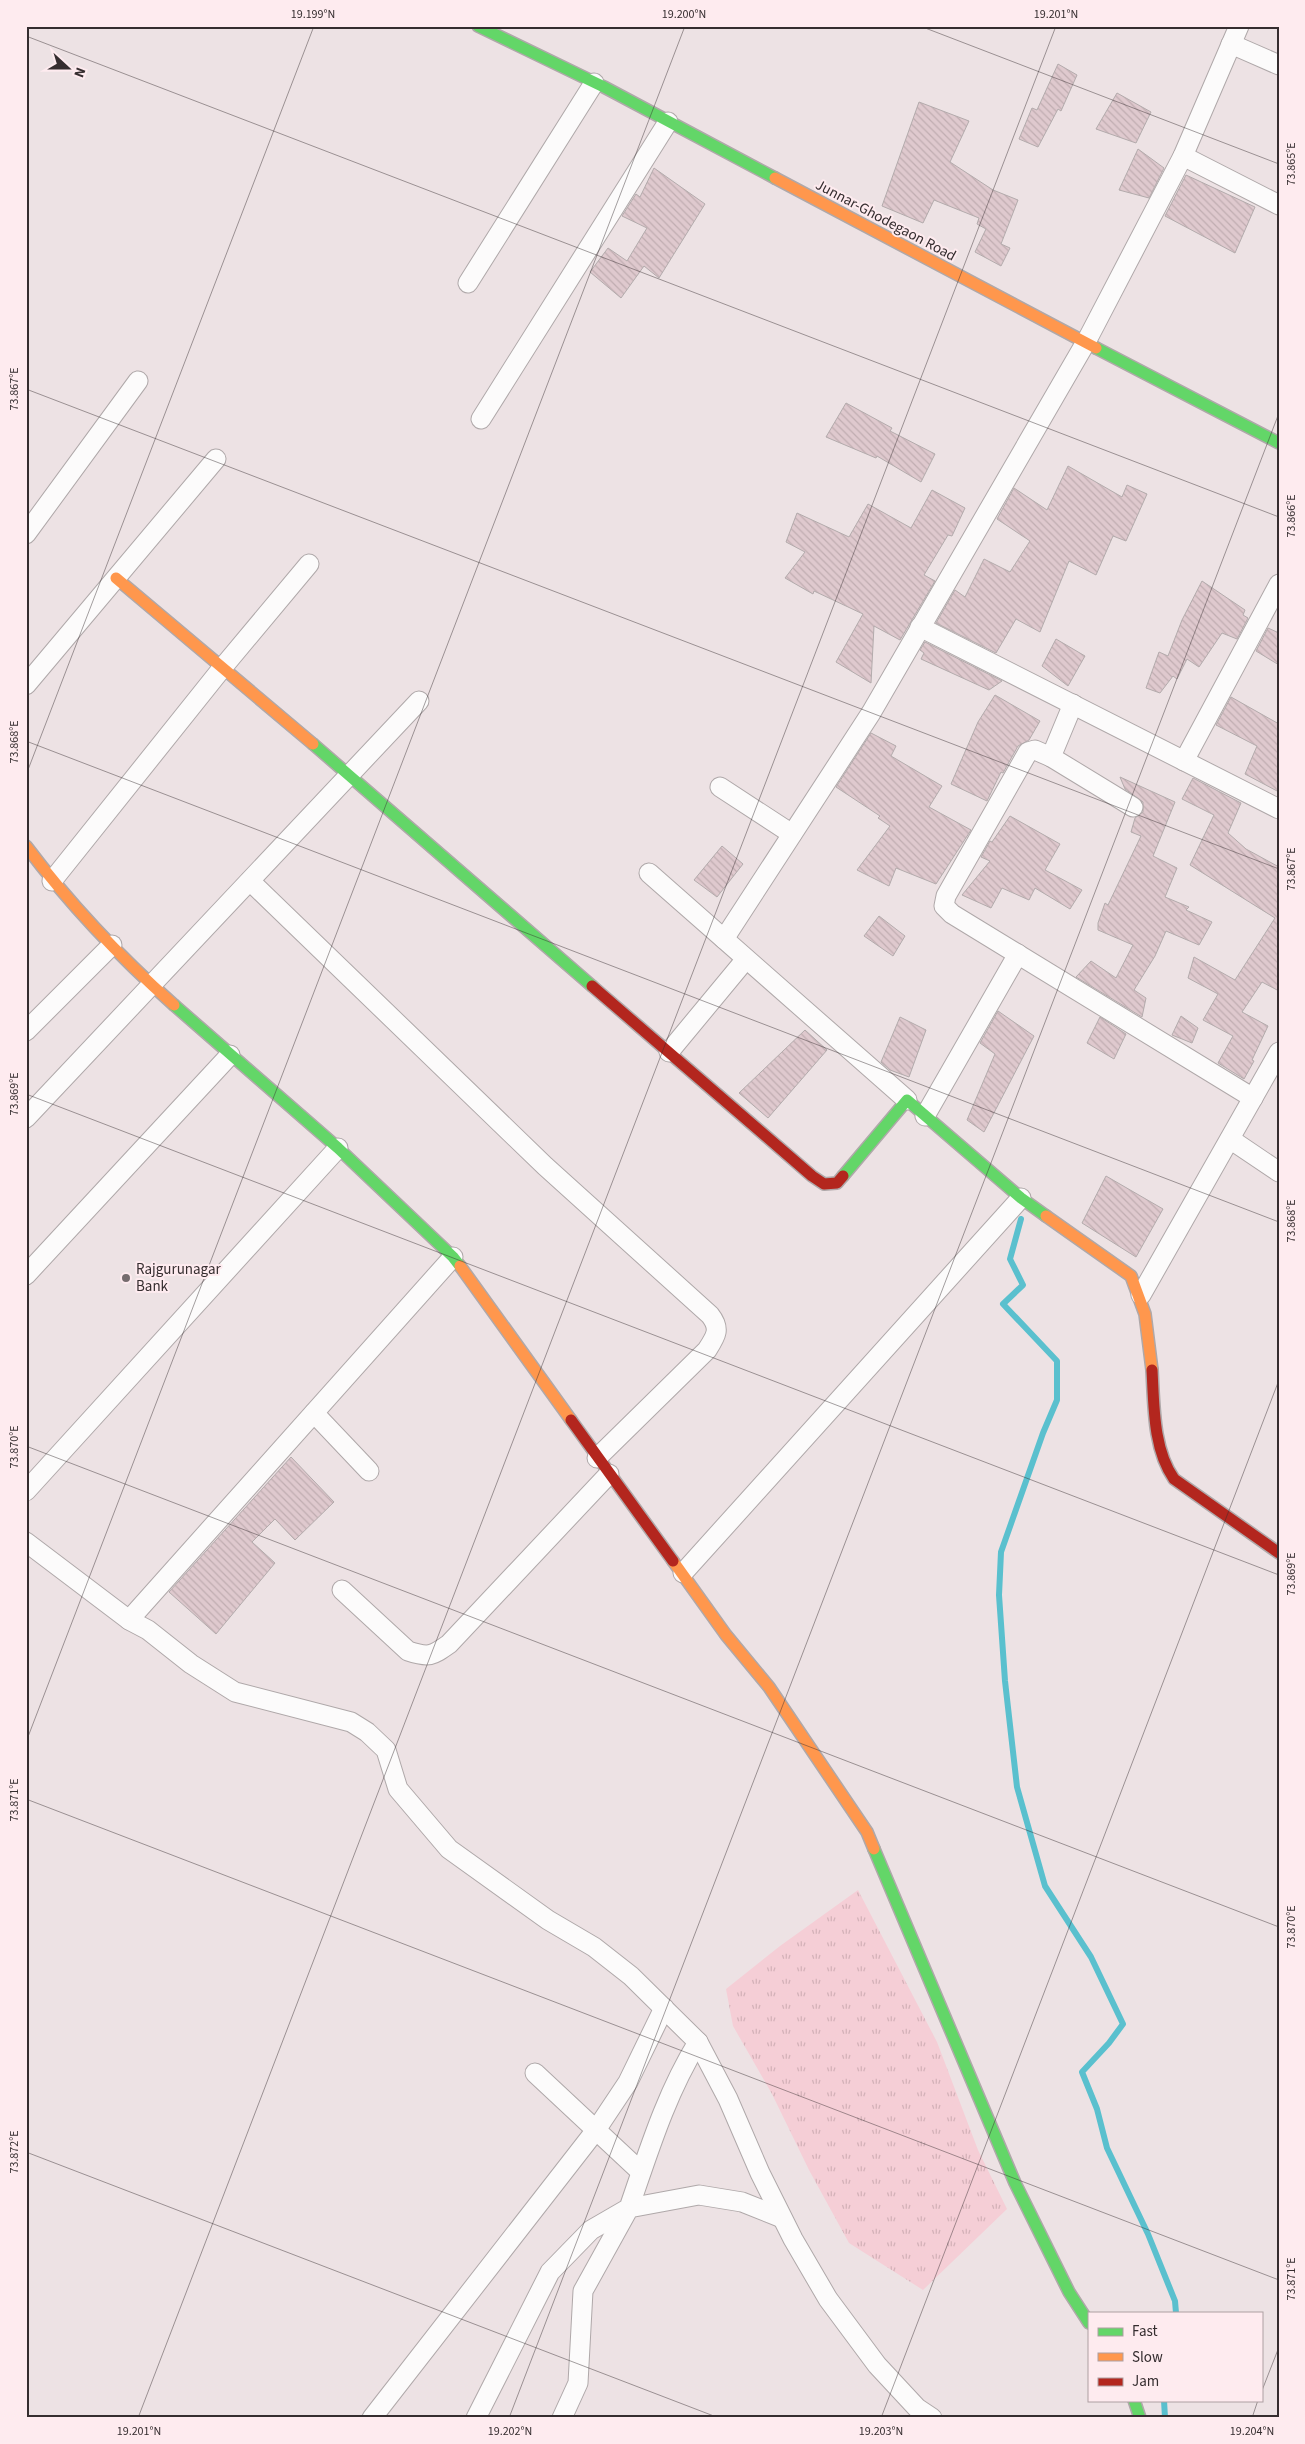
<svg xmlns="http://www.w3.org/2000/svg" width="1305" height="2444" font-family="'Source Sans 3',sans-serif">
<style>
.grass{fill:url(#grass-tufts)}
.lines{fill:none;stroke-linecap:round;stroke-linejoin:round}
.stream{stroke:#5ac0ce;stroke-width:6}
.building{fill:url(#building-back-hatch);stroke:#b3abac}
.street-casing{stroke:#afa8a9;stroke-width:21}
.fast-casing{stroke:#afa8a9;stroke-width:14}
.slow-casing{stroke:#afa8a9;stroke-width:14}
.jam-casing{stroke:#afa8a9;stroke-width:14}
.street{stroke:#fcfbfb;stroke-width:19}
.fast{stroke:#63d668;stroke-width:11}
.slow{stroke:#ff974d;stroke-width:11}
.jam{stroke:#b3261e;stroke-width:11}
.ticks{fill:none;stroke:#352d2f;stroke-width:1;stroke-opacity:0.45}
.poi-dot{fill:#756c6e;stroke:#feebef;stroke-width:2}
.labels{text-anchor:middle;stroke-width:4;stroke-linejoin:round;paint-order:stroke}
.street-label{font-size:15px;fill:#352d2f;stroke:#feebef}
.poi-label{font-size:15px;fill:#352d2f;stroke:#feebef;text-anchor:start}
.neatline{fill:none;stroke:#352d2f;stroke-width:2}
.ticks-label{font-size:12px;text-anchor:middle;fill:#352d2f}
</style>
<defs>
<pattern id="grass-tufts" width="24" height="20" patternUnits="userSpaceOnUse" patternTransform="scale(1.25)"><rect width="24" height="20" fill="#f5ced6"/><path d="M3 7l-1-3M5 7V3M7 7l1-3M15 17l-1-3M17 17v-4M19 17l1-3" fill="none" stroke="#d3b1b8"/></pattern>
<pattern id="building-back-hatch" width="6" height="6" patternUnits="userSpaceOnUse" patternTransform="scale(1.25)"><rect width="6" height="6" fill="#dfc9ce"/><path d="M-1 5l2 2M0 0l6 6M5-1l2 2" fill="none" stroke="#c0adb1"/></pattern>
</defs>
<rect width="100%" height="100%" fill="#ede2e4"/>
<polygon class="grass" points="858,1890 937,2042 978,2150 1007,2209 923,2290 849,2243 809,2170 772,2094 733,2026 726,1989 780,1946"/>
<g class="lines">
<g class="stream">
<polyline points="1021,1219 1010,1259 1023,1285 1003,1304 1057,1361 1057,1400 1043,1433 1001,1552 999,1595 1005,1681 1017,1787 1045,1886 1091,1957 1123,2024 1109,2043 1082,2072 1097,2109 1107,2148 1148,2234 1175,2301 1176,2313"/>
<polyline points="1164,2400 1165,2418"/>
</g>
</g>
<g class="building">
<polygon points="1058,64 1077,75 1061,111 1058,109 1038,147 1019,139 1032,108 1037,110"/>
<polygon points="1117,93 1151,112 1136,143 1096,129"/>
<polygon points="919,102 969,121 950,162 993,190 1018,200 1001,244 1010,248 1001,266 975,252 986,229 977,224 979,218 934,200 923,223 882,206"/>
<polygon points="1138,149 1164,168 1149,198 1119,190"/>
<polygon points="654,168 705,204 659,278 644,266 621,298 590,272 608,248 627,261 647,228 622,216 636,194 640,197"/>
<polygon points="1186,175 1255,207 1235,253 1165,216"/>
<polygon points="846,403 892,428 890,431 935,454 921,482 877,456 876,458 826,437"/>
<polygon points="1068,466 1122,497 1127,485 1147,494 1126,541 1113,536 1096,575 1069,561 1040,632 1016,619 996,653 936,623 955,590 965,597 984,559 1010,572 1030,541 997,519 1014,488 1047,510"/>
<polygon points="932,490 965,508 952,536 948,535 924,575 935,581 900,640 874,626 871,683 836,662 863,614 814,591 813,594 785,578 805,552 786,542 797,513 849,537 868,504 911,528"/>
<polygon points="1202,581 1245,610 1243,615 1248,618 1237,639 1222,633 1199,667 1187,659 1177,679 1173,676 1160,693 1146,688 1159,652 1168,656 1182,620"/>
<polygon points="1268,628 1279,633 1279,665 1256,651"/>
<polygon points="1056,639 1085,656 1068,686 1042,666"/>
<polygon points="925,642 1002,681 989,690 921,659 924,653 920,650"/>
<polygon points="995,695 1040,721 1029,740 1018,746 1003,773 1001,772 987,801 951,784 978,722"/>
<polygon points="1231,697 1279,724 1279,792 1245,774 1257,746 1216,725"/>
<polygon points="871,733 896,746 891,756 942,786 929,807 971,830 936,884 896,868 889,886 857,870 890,826 878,818 880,816 836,787"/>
<polygon points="1120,777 1175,802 1153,856 1177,868 1165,897 1189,907 1186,910 1212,922 1199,945 1166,931 1155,956 1134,990 1146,998 1142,1017 1076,977 1091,961 1116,978 1133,945 1098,930 1098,923 1105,903 1108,905 1141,836 1131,832 1135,818 1143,812 1143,802 1125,789"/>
<polygon points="1193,778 1241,803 1228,833 1246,849 1279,867 1279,991 1262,982 1242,1012 1268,1026 1252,1060 1254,1061 1244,1079 1218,1063 1233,1036 1203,1020 1218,994 1188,978 1194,957 1235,980 1275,918 1190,865 1214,815 1182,799"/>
<polygon points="1010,816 1060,844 1045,870 1082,890 1070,909 1035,888 1029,900 1002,888 991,908 962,895 990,861 981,857 990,841 992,842"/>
<polygon points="722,846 743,864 717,897 694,880"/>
<polygon points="879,916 905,936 893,956 864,936"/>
<polygon points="998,1011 1034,1036 984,1132 967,1120 995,1054 980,1043"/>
<polygon points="1181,1016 1198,1028 1192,1043 1172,1035"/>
<polygon points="900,1017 926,1030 909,1077 890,1070 881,1062"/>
<polygon points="1100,1017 1126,1034 1114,1059 1087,1043"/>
<polygon points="805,1030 827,1050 768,1118 739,1093"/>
<polygon points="1106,1176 1163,1209 1136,1257 1082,1223"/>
<polygon points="291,1457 334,1502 295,1540 275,1519 252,1542 275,1563 216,1634 169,1592"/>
</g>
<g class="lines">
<defs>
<g id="street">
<polyline points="1231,44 1279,65"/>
<polyline points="1183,156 1279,205"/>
<polyline points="468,283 594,83"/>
<polyline points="481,419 668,122"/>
<polyline points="26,534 138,381"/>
<polyline points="920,627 1279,809"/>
<polyline points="26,685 216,459"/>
<polyline points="1073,704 1051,757 1035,750 1028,752 946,896 944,906 952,914 1253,1098"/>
<polyline points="1051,757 1133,807"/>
<polyline points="1184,761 1279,584"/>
<polyline points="720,787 792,834"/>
<polyline points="649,873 907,1100"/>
<polyline points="52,881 223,667 309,564"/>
<path d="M250 881 545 1166 710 1315C721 1329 716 1336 707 1350L597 1458"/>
<polyline points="724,939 871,713 1086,342 1183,156 1239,26"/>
<polyline points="26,1031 112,945"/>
<polyline points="669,1052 746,959"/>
<polyline points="925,1116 1018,954"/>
<polyline points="26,1118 419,701"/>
<polyline points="1230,1139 1279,1172"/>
<polyline points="26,1275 230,1055"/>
<polyline points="1141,1295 1279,1052"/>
<polyline points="314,1413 369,1471"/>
<polyline points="26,1491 338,1148"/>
<polyline points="26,1542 129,1620 148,1630 191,1664 235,1692 351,1722 367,1732 386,1750 398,1789 449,1849 548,1920 594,1947 631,1976 698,2042 728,2099 760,2173 793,2239 828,2299 877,2365 917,2408 932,2418"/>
<polyline points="683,1573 1021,1198"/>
<path d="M342 1590 408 1651C429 1658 432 1656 449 1644L609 1474"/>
<polyline points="129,1620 453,1257"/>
<polyline points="535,2073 641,2172"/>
<polyline points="372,2418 596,2130 628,2082 664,2008"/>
<path d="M476 2418 550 2272 591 2230 629 2208C649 2150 666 2094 698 2042"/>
<polyline points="562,2418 578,2383 583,2291 629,2208 699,2195 742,2202 782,2218"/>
</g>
<g id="fast">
<polyline points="478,26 604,87 775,178"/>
<polyline points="1096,348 1279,443"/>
<polyline points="313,744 592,986"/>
<polyline points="174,1005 338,1148 453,1257 460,1266"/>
<polyline points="843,1176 907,1100 1021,1198 1046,1216"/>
<polyline points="874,1849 1015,2183 1069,2292 1089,2323"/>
<polyline points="1134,2400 1140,2418"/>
</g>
<g id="slow">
<polyline points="775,178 1096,348"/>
<polyline points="116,578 313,744"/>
<path d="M26 846C69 903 121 958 174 1005"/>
<polyline points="1046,1216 1131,1276 1145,1314 1152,1370"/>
<polyline points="460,1266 571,1420"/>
<polyline points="673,1561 726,1635 769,1687 867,1832 874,1849"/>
</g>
<g id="jam">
<polyline points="592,986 812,1176 824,1184 837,1183 843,1176"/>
<path d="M1152 1370C1154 1405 1153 1449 1174 1479L1279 1553"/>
<polyline points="571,1420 673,1561"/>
</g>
</defs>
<use href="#street" class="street-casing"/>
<use href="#fast" class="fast-casing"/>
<use href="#slow" class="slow-casing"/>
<use href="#jam" class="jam-casing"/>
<use href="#street" class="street"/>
<use href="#fast" class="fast"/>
<use href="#slow" class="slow"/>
<use href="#jam" class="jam"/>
</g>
<path class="ticks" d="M920 26 1279 164M26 36 1279 517M26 389 1279 869M26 741 1279 1222M26 775 314 26M26 1094 1279 1575M26 1446 1279 1927M26 1742 685 26M26 1799 1279 2280M26 2152 719 2418M1261 2393 1279 2347M138 2418 1056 26M509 2418 1279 413M881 2418 1279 1380M1252 2418 1258 2400"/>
<circle class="poi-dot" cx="126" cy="1278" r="5"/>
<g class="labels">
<g class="street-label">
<text transform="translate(886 220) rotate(28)" y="5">Junnar-Ghodegaon Road</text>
</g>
<g class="poi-label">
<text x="136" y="1274">Rajgurunagar<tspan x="136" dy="17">Bank</tspan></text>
</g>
</g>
<rect width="1305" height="2444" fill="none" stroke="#feebef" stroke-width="55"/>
<rect x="1088" y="2312" width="175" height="90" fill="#feebef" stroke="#ae9fa2"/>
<rect x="1098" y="2328" width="25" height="8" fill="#63d668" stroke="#ae9fa2"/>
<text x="1132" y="2336" font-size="15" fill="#352d2f">Fast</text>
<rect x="1098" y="2353" width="25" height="8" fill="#ff974d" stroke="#ae9fa2"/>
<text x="1132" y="2362" font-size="15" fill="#352d2f">Slow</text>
<rect x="1098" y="2378" width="25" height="8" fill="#b3261e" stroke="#ae9fa2"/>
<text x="1132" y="2386" font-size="15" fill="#352d2f">Jam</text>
<g transform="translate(68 68) rotate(111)" stroke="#feebef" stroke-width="4" paint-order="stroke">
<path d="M0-4L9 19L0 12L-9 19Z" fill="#352d2f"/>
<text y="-8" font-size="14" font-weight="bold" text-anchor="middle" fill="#352d2f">N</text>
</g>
<rect x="28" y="28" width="1250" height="2388" class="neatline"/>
<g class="ticks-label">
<text x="313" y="18">19.199°N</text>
<text x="684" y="18">19.200°N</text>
<text x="1056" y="18">19.201°N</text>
<text transform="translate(1291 164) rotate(-90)" y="4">73.865°E</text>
<text transform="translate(14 389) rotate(-90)" y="4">73.867°E</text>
<text transform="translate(1291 516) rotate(-90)" y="4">73.866°E</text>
<text transform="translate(14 742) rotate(-90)" y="4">73.868°E</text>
<text transform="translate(1291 869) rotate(-90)" y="4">73.867°E</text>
<text transform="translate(14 1094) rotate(-90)" y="4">73.869°E</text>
<text transform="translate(1291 1221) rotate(-90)" y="4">73.868°E</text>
<text transform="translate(14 1447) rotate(-90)" y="4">73.870°E</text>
<text transform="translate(1291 1574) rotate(-90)" y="4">73.869°E</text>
<text transform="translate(14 1800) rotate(-90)" y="4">73.871°E</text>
<text transform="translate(1291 1927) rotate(-90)" y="4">73.870°E</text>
<text transform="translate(14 2152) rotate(-90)" y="4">73.872°E</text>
<text transform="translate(1291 2279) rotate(-90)" y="4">73.871°E</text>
<text x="139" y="2435">19.201°N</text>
<text x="510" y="2435">19.202°N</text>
<text x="881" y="2435">19.203°N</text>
<text x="1252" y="2435">19.204°N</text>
</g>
</svg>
